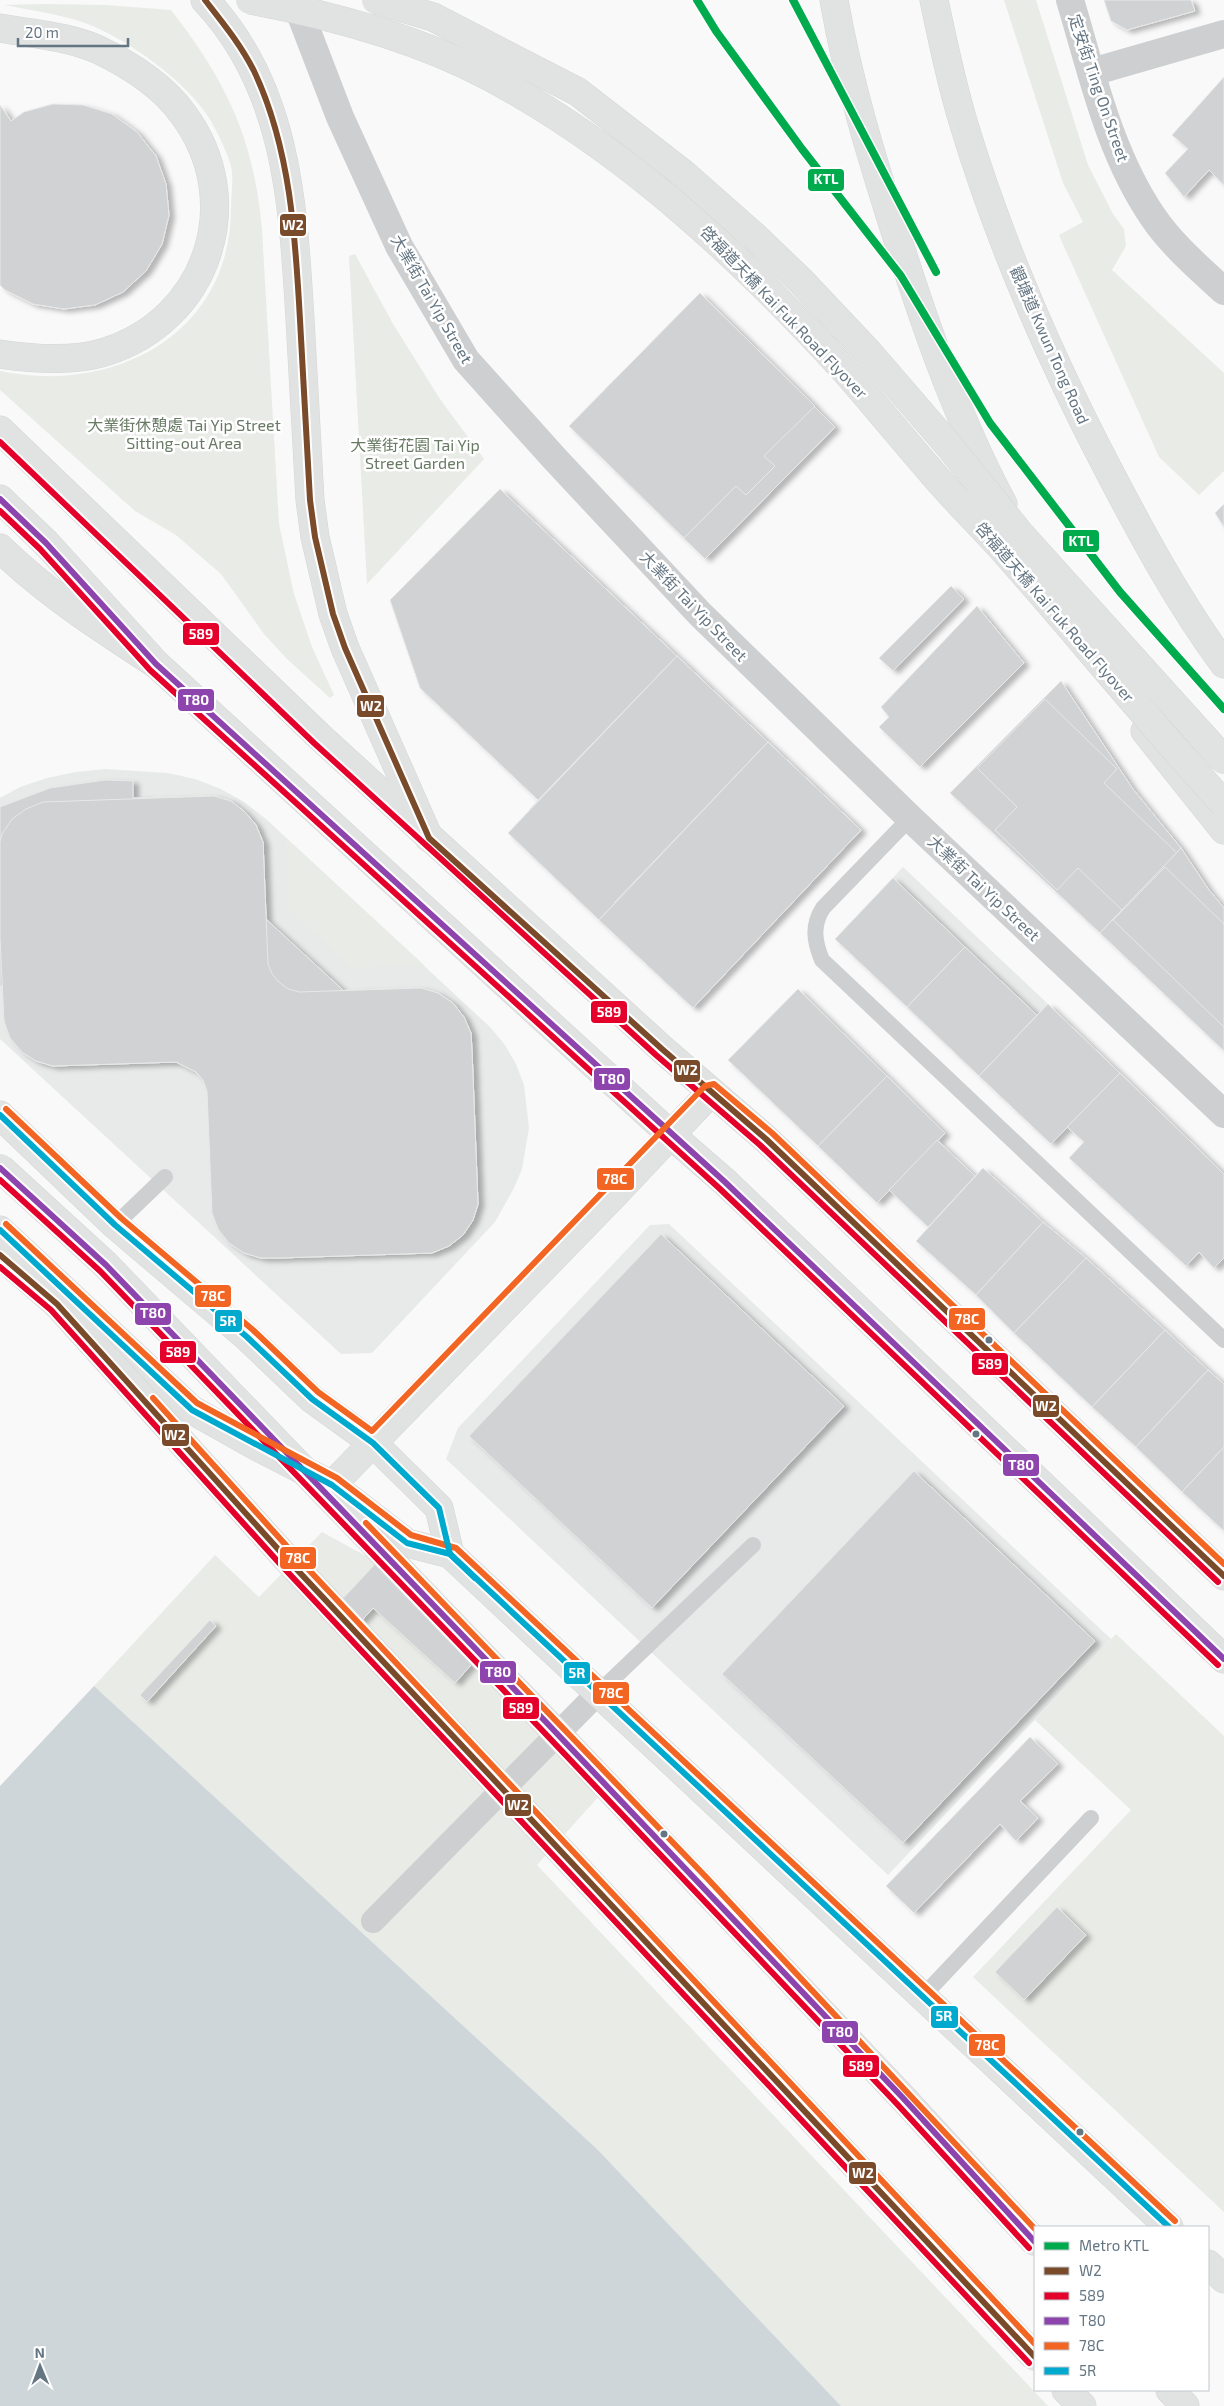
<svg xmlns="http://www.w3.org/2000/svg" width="1224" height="2406" font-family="'Exo 2','Noto Sans TC',sans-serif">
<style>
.built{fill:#e8e9e9}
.green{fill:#e8ebe6}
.water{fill:#ced6d9}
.building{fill:#d0d2d3;stroke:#e8e8e8;filter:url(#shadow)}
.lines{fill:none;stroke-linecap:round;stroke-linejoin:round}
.secondary-casing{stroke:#d5d6d7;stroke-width:29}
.primary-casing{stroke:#d5d6d7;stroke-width:29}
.trunk-casing{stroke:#d5d6d6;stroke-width:29}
.motorway-casing{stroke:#d5d6d6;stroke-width:29}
.service{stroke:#cecfd0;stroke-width:16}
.pedestrian{stroke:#cecfd0;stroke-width:24}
.minor{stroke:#cecfd0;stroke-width:28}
.tertiary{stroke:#cecfd0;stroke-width:28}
.secondary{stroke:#e1e2e2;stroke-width:28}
.primary{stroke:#e1e2e2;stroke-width:28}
.trunk{stroke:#e1e2e2;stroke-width:28}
.motorway{stroke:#e1e2e2;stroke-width:28}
.trunk-bridge-casing{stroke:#d5d6d6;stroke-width:29;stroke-linecap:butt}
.motorway-bridge-casing{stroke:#d5d6d6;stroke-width:29;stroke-linecap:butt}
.trunk-bridge{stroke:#e1e2e2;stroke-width:28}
.motorway-bridge{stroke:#e1e2e2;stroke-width:28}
.bus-1-casing{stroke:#fff;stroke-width:10}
.bus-2-casing{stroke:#fff;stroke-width:10}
.bus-3-casing{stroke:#fff;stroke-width:10}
.bus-4-casing{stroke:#fff;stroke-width:10}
.bus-5-casing{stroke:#fff;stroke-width:10}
.bus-1{stroke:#7a4b2a;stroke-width:6}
.bus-2{stroke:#e4002b;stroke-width:6}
.bus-3{stroke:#8e44ad;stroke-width:6}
.bus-4{stroke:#f26522;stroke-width:6}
.bus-5{stroke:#00a9ce;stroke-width:6}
.metro-1-casing{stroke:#fff;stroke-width:11}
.metro-1{stroke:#00ab4e;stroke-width:8}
.bus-dot{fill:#657683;stroke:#fff;stroke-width:2}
.labels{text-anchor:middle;stroke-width:5;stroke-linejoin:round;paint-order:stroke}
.street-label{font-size:16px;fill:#657683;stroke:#fff}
.park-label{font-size:16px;fill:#687a64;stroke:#fff}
.line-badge{stroke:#fff;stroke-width:2}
.badge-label{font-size:14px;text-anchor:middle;font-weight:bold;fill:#fff}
</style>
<defs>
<filter id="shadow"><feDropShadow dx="5.5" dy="3" stdDeviation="2.5" flood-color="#0004"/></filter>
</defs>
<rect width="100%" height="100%" fill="#f9f9f9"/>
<g class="built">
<polygon points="105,769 168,773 195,779 221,789 244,802 266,819 491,1028 505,1045 516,1064 524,1085 529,1128 522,1169 514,1188 495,1222 372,1353 341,1354 0,1039 0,798 20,787 47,778 76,772"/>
<polygon points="903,867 1048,1004 979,1076 835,939"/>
<polygon points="669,1224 1111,1639 888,1875 446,1459 458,1428 650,1225"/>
</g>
<g class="green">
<polygon points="1004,0 1036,0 1088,165 1113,214 1124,229 1126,246 1112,270 1224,373 1224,471 1199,495 1159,457 1062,242 1059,235 1083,222 1063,183"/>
<path d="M44 4 106 5 171 10C227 82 254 139 262 230L279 524 294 594 312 647 334 695 330 698 287 659 264 634 221 574 176 535 135 511 0 390V371C114 395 231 334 231 208 231 195 234 179 231 166 228 154 216 129 209 118 187 82 125 37 85 23 59 14 30 10 4 5Z"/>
<polygon points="355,254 393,324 440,399 484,459 367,584 349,256"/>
<polygon points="286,838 424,965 352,968 288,909"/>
<polygon points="322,1532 377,1562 610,1784 537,1865 1048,2406 841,2406 597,2149 94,1686 215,1555 259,1597"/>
<polygon points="1116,1634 1224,1736 1224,2212 973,1977 1131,1810 1035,1720"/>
</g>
<polygon class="water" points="94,1686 597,2149 841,2406 0,2406 0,1786"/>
<g class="building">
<polygon points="1104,0 1191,0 1195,11 1127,30 1111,21"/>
<polygon points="1224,77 1224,185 1209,170 1184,197 1165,173 1188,149 1172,135"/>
<polygon points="53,104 83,105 112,114 137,132 156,156 166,184 169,215 162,244 146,271 123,292 95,305 64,309 33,304 5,290 0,285 0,105 11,121 24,112"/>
<polygon points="700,293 835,427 705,559 569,426"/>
<polygon points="700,293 815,406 764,456 775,466 746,495 736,486 684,538 569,426"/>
<polygon points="500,489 677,656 622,713 602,694 519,781 420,688 435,672 405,643 463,583 435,556"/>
<polygon points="500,489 677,656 538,800 420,688 390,600"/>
<polygon points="1224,504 1224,527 1215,513"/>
<polygon points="951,586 964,599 893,671 879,658"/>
<polygon points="977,606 1024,663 920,767 879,727 889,717 881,707"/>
<polygon points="677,656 768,742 621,897 529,810"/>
<polygon points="677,656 768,742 599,920 508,833"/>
<polygon points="1061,681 1133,789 1181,848 1100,933 950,793"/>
<polygon points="1045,699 1117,769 1104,783 1177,853 1122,910 1078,868 1057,890 995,830 1017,807 977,768"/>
<polygon points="768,742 861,830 707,992 614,903"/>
<polygon points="768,742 861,830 693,1008 599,920"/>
<polygon points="105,780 133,781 133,798 214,796 231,801 245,812 256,825 263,842 266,919 344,991 421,988 438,993 453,1003 464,1017 471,1033 472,1051 478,1204 473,1220 463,1235 449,1246 432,1253 279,1258 261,1258 244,1253 229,1243 218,1229 212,1213 207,1091 203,1080 196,1072 176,1062 53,1066 36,1061 22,1052 10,1038 4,1021 2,985 0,987 0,807 50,788"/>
<polygon points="214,796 231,801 245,812 256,825 263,842 268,964 272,974 279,982 288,989 299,992 421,988 438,993 453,1003 464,1017 471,1033 472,1051 478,1204 473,1220 463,1235 449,1246 432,1253 279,1258 261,1258 244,1253 229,1243 218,1229 212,1213 207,1091 203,1080 196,1072 176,1062 53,1066 36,1061 22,1052 10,1038 4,1021 0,937 0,842 2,834 12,819 26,809 43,802"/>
<polygon points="1181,848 1209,890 1224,908 1224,1051 1100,933"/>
<polygon points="1165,867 1224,924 1224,1027 1113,920"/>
<polygon points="893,878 965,947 907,1007 835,939"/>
<polygon points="965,947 1037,1015 979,1076 907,1007"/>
<polygon points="798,989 887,1076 818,1146 728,1060"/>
<polygon points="1048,1004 1120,1073 1051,1144 979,1076"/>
<polygon points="1120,1073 1224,1174 1224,1258 1214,1268 1199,1252 1186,1266 1069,1158 1084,1142 1067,1127"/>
<polygon points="887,1076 945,1133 877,1203 818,1146"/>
<polygon points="937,1140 975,1176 928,1227 889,1190"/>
<polygon points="983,1168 1043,1222 976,1295 916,1241"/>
<polygon points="1043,1222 1086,1258 1014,1333 976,1295"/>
<polygon points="661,1234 844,1406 652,1608 469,1436"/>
<polygon points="1086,1258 1165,1330 1092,1407 1014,1333"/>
<polygon points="1165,1330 1208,1370 1136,1447 1092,1407"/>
<polygon points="1208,1370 1224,1384 1224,1447 1182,1492 1136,1447"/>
<polygon points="1224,1447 1224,1531 1182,1492"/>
<polygon points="914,1471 1095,1641 903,1843 722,1674"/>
<polygon points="377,1562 479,1656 455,1683 373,1608 356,1627 334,1608"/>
<polygon points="210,1620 216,1626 147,1702 140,1695"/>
<polygon points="1030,1737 1058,1764 1020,1801 1038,1818 1016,1841 1000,1824 914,1913 886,1886"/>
<polygon points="1057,1907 1086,1935 1024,2000 995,1972"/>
</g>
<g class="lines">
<defs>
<g id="secondary">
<polyline points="0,1115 115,1225 247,1337 312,1399 373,1443 439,1508 450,1554"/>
<polyline points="0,1230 192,1410 258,1447 332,1485 407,1543 450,1554 1169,2227"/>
<polyline points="332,1485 615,1194 711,1092"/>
<polyline points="1208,2264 1224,2279"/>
</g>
<g id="primary">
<polyline points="0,430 320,737 662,1049 766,1139 1224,1576"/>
<polyline points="0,499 46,543 156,664 671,1135 725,1182 1224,1659"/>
</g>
<g id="trunk">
<path d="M205 0C288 88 293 205 300 319 303 380 307 440 310 500L315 537 333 614 345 648 429 838"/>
<path d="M834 0C848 81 872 159 897 237 926 328 958 420 1003 504"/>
<path d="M934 0C943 43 952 86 965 128 1001 246 1051 360 1108 469 1143 536 1179 603 1224 664"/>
<path d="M0 28C33 34 68 36 99 50 130 65 163 86 183 114 248 201 208 320 105 352 73 362 33 359 0 354"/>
<path d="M0 548C46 593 102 629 156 664"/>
<polyline points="1145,731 1224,830"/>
</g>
<g id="motorway">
<polyline points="0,1255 57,1304"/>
<polyline points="1066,2390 1082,2406"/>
<polyline points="1170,2390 1185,2406"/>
</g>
</defs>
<use href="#secondary" class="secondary-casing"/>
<use href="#primary" class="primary-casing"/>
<use href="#trunk" class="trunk-casing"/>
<use href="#motorway" class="motorway-casing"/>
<g class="service">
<path d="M910 818 823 908C812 925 814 941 822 960L1224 1340"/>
<polyline points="115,1225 165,1177"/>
<polyline points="598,1693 753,1545"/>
<polyline points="922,1997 1091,1818"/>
</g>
<polyline class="pedestrian" points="373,1921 598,1693"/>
<g class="minor">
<path d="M1070 0C1092 73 1109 153 1153 217 1172 245 1199 268 1224 291"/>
<polyline points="1092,72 1224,34"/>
</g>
<polyline class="tertiary" points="295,0 340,117 399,246 466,360 555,459 700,614 910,818 1224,1114"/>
<use href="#secondary" class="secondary"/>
<use href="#primary" class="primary"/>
<use href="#trunk" class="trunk"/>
<use href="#motorway" class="motorway"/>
<defs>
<g id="trunk-bridge">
<path d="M250 0C331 15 417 38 490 77 628 151 743 259 848 374 875 405 901 437 928 468 953 498 981 525 1007 554 1080 637 1149 722 1224 804"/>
<polyline points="376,0 433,17 578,92 685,175 753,235 801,281 868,352 950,447 1021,535 1224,760"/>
</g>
<g id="motorway-bridge">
<polyline points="0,1168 106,1265 545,1721 903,2098 1035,2242"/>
<polyline points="57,1304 287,1559 1035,2357"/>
</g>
</defs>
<use href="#trunk-bridge" class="trunk-bridge-casing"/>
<use href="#motorway-bridge" class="motorway-bridge-casing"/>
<use href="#trunk-bridge" class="trunk-bridge"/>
<use href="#motorway-bridge" class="motorway-bridge"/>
<defs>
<g id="bus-1">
<path d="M205 0C223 23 241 45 254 71 293 153 296 249 301 338 304 392 307 446 310 500L315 537 333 614 345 648 429 838 662 1049 766 1139 1224 1576"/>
<polyline points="0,1255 57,1304 287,1559 1035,2357"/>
</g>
<g id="bus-2">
<polyline points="0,442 314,743 656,1055 760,1145 1218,1582"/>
<polyline points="0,511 40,549 150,670 719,1188 1218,1665"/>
<polyline points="0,1180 100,1271 539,1727 897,2104 1029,2248"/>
<polyline points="0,1267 51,1310 281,1565 1029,2363"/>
</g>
<g id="bus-3">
<polyline points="0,499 46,543 156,664 725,1182 1224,1659"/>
<polyline points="0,1168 106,1265 545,1721 903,2098 1035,2242"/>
</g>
<g id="bus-4">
<polyline points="6,1109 121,1218 253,1330 318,1392 372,1431 705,1086 714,1084 772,1133 1224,1564"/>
<polyline points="6,1224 197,1403 337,1478 411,1535 456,1548 1175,2221"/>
<polyline points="153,1398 293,1553 1035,2344"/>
<polyline points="366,1523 706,1877 1035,2229"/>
</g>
<g id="bus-5">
<polyline points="0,1115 115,1225 247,1337 312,1399 373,1443 439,1508 450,1554 1169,2227"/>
<polyline points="0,1230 192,1410 332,1485 407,1543 450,1554 475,1578"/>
</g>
</defs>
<use href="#bus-1" class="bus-1-casing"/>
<use href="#bus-2" class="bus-2-casing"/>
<use href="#bus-3" class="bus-3-casing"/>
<use href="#bus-4" class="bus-4-casing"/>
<use href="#bus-5" class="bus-5-casing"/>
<use href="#bus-1" class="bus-1"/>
<use href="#bus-2" class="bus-2"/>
<use href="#bus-3" class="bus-3"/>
<use href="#bus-4" class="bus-4"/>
<use href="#bus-5" class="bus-5"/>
<defs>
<g id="metro-1">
<polyline points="697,0 716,31 802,149 901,276 990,423 1120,592 1224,709"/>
<polyline points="793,0 936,272"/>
</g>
</defs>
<use href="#metro-1" class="metro-1-casing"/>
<use href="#metro-1" class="metro-1"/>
</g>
<g class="bus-dot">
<circle cx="989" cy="1340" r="4.5"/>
<circle cx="976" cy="1434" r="4.5"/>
<circle cx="664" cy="1834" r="4.5"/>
<circle cx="1080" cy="2132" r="4.5"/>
</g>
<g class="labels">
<g class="street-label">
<text transform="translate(1099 88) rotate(71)" y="6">定安街 Ting On Street</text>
<text transform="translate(432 299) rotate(60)" y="6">大業街 Tai Yip Street</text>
<text transform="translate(784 312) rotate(46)" y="6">啓福道天橋 Kai Fuk Road Flyover</text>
<text transform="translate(1050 345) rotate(66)" y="6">觀塘道 Kwun Tong Road</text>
<text transform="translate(694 606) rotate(46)" y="6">大業街 Tai Yip Street</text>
<text transform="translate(1055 612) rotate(49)" y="6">啓福道天橋 Kai Fuk Road Flyover</text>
<text transform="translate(984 888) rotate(43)" y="6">大業街 Tai Yip Street</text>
</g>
<g class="park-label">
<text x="184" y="431">大業街休憩處 Tai Yip Street<tspan x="184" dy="18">Sitting-out Area</tspan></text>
<text x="415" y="451">大業街花園 Tai Yip<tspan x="415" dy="18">Street Garden</tspan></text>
</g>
</g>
<g class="line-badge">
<rect x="807" y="168" width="38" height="24" rx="5" fill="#00ab4e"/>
<rect x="279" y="213" width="28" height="24" rx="5" fill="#7a4b2a"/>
<rect x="1062" y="529" width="38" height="24" rx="5" fill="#00ab4e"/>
<rect x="182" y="622" width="38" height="24" rx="5" fill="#e4002b"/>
<rect x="177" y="688" width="38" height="24" rx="5" fill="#8e44ad"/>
<rect x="356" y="694" width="29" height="24" rx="5" fill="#7a4b2a"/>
<rect x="590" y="1000" width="38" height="24" rx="5" fill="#e4002b"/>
<rect x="673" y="1059" width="28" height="24" rx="5" fill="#7a4b2a"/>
<rect x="593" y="1067" width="38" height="24" rx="5" fill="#8e44ad"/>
<rect x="596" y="1167" width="39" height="24" rx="5" fill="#f26522"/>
<rect x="194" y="1284" width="38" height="24" rx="5" fill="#f26522"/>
<rect x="134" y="1302" width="38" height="24" rx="5" fill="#8e44ad"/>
<rect x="948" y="1307" width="38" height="24" rx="5" fill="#f26522"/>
<rect x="214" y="1309" width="29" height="24" rx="5" fill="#00a9ce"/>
<rect x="159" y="1340" width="38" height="24" rx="5" fill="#e4002b"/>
<rect x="971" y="1352" width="38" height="24" rx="5" fill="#e4002b"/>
<rect x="1032" y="1394" width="28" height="24" rx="5" fill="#7a4b2a"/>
<rect x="161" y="1423" width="29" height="24" rx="5" fill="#7a4b2a"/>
<rect x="1002" y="1453" width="38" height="24" rx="5" fill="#8e44ad"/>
<rect x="279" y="1546" width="38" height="24" rx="5" fill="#f26522"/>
<rect x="479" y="1660" width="38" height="24" rx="5" fill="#8e44ad"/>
<rect x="563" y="1661" width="28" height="24" rx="5" fill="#00a9ce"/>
<rect x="592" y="1681" width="38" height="24" rx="5" fill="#f26522"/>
<rect x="502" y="1696" width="38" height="24" rx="5" fill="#e4002b"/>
<rect x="504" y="1793" width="28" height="24" rx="5" fill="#7a4b2a"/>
<rect x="930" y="2005" width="29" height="24" rx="5" fill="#00a9ce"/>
<rect x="821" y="2020" width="38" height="24" rx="5" fill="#8e44ad"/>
<rect x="968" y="2033" width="38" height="24" rx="5" fill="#f26522"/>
<rect x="842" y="2054" width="38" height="24" rx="5" fill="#e4002b"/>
<rect x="848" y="2161" width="29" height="24" rx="5" fill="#7a4b2a"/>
</g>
<g class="badge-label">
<text x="826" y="184">KTL</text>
<text x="293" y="230">W2</text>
<text x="1081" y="546">KTL</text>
<text x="201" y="639">589</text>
<text x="196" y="705">T80</text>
<text x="371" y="711">W2</text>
<text x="609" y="1017">589</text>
<text x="687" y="1075">W2</text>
<text x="612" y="1084">T80</text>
<text x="615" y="1184">78C</text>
<text x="213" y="1301">78C</text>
<text x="153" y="1318">T80</text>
<text x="967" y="1324">78C</text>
<text x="228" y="1326">5R</text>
<text x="178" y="1357">589</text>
<text x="990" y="1369">589</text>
<text x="1046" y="1411">W2</text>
<text x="175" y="1440">W2</text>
<text x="1021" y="1470">T80</text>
<text x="298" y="1563">78C</text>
<text x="498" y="1677">T80</text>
<text x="577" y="1678">5R</text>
<text x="611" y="1698">78C</text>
<text x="521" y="1713">589</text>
<text x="518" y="1810">W2</text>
<text x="944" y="2021">5R</text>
<text x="840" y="2037">T80</text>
<text x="987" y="2050">78C</text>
<text x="861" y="2071">589</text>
<text x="863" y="2178">W2</text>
</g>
<rect x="1034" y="2226" width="175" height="165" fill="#ffffff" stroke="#c1c8cd"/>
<rect x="1044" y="2242" width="25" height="8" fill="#00ab4e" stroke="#c1c8cd"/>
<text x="1079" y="2251" font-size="15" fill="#657683">Metro KTL</text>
<rect x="1044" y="2267" width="25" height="8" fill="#7a4b2a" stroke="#c1c8cd"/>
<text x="1079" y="2276" font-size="15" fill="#657683">W2</text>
<rect x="1044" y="2292" width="25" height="8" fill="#e4002b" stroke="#c1c8cd"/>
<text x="1079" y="2301" font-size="15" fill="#657683">589</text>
<rect x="1044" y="2317" width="25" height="8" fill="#8e44ad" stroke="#c1c8cd"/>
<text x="1079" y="2326" font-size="15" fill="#657683">T80</text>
<rect x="1044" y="2342" width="25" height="8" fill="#f26522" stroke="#c1c8cd"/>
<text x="1079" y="2351" font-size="15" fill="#657683">78C</text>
<rect x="1044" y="2367" width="25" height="8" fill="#00a9ce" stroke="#c1c8cd"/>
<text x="1079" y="2376" font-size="15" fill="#657683">5R</text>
<g transform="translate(40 2366) rotate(359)" stroke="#ffffff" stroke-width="4" paint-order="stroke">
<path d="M0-4L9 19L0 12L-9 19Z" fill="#657683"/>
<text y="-8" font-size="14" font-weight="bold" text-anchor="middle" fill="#657683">N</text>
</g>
<path d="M18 38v8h110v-8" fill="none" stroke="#657683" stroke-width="2.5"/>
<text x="25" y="38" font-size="15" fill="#657683" stroke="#ffffff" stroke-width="4" paint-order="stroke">20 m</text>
</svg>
